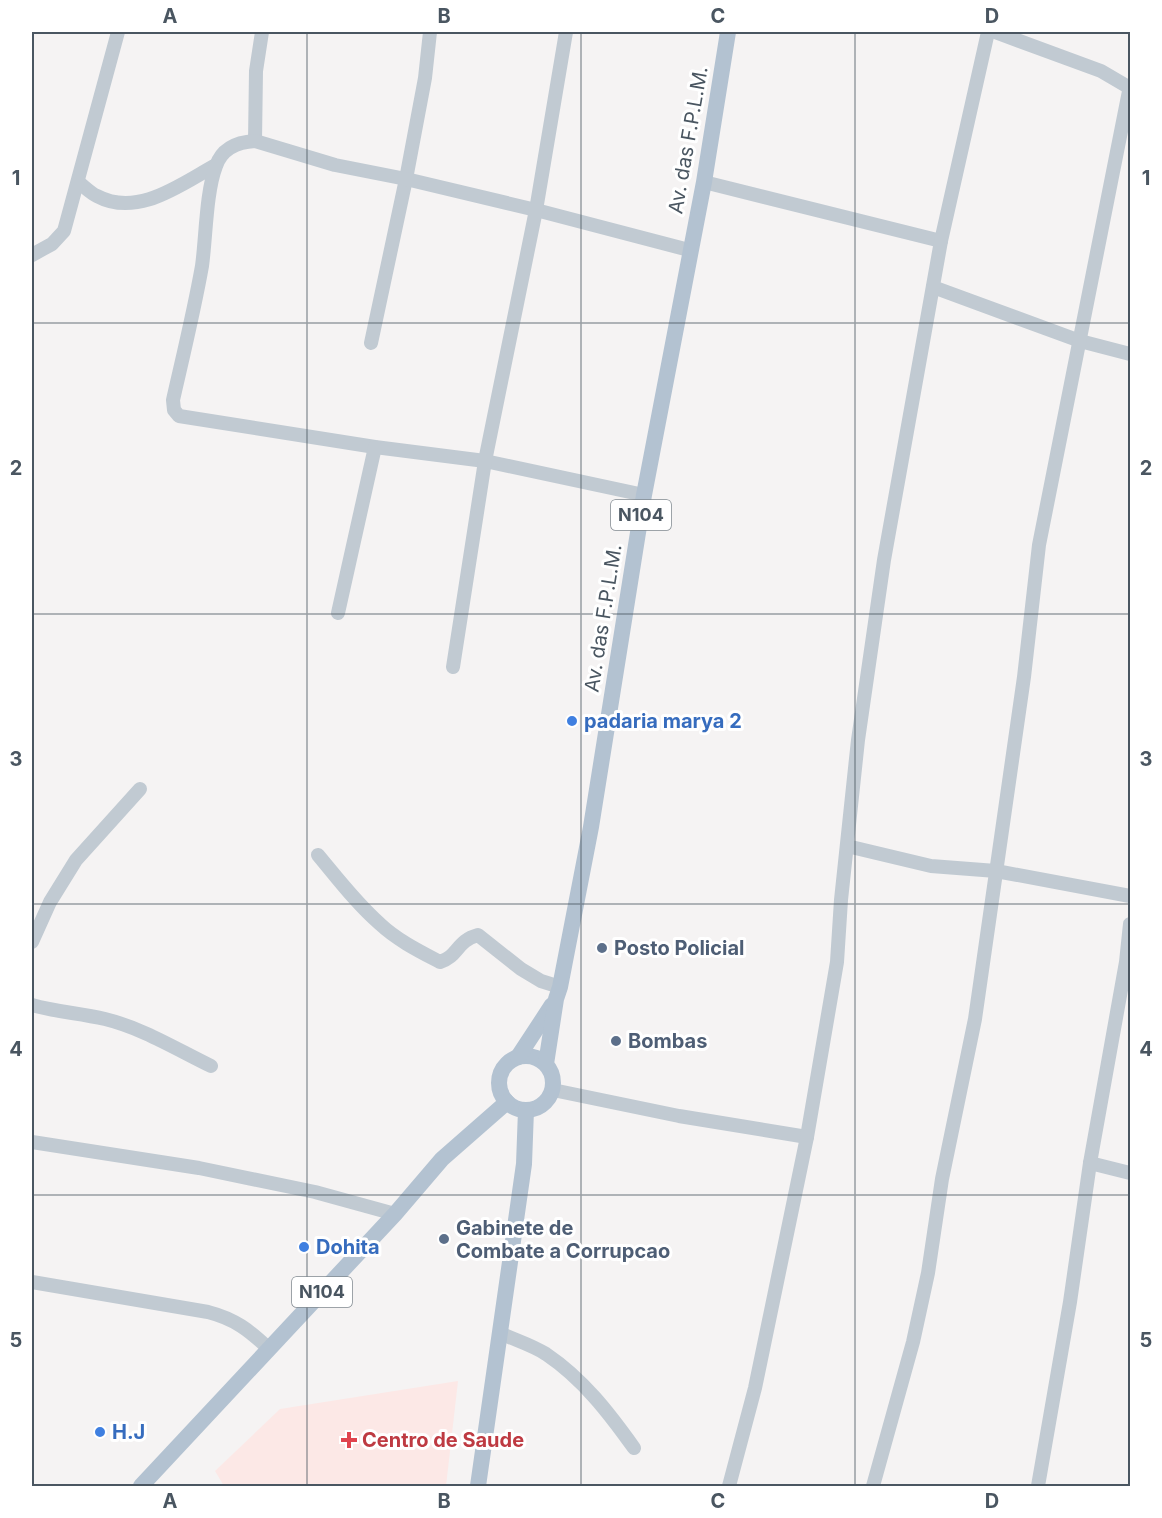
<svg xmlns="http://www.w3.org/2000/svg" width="1162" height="1518" font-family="Inter,sans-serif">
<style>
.medical{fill:#fce8e6}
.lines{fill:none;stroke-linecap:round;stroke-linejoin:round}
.minor{stroke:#c1cad2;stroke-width:14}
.major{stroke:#b3c2d1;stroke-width:16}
.grid{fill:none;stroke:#4a5661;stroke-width:1.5;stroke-opacity:0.55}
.shop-dot{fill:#3f7fe0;stroke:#fff;stroke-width:2}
.service-dot{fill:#5c6f8a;stroke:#fff;stroke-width:2}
.health-dot{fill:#e0444e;stroke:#fff;stroke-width:2}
.labels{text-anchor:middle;stroke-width:6;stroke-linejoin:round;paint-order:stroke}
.shield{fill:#fff;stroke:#808990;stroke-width:1.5}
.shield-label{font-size:18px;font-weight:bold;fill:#4a5661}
.street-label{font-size:20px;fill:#4a5661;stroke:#fff}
.shop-label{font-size:20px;font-weight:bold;fill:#366cbe;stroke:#fff;text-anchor:start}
.service-label{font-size:20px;font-weight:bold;fill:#4e5e75;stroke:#fff;text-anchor:start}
.health-label{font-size:20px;font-weight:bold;fill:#be3a42;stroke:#fff;text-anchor:start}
.neatline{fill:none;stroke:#4a5661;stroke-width:2}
.grid-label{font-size:20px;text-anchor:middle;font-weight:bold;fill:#4a5661}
</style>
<rect width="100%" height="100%" fill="#f5f3f3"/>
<polygon class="medical" points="458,1381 446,1486 224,1486 215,1471 280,1409"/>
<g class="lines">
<g class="minor">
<polyline points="995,32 1101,71 1130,88"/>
<polyline points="255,141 256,71 262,32"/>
<path d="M78 182C84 186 90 193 97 196 138 218 181 184 216 165"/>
<polyline points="704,182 941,241"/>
<polyline points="32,255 52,244 64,231 118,32"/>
<polyline points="933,287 1080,341 1130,354"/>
<polyline points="371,343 406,179 425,78 430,32"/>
<path d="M644 495 485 461 375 447 179 416 174 410 173 400C183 356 194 311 202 266 206 237 206 192 216 166 222 148 237 142 255 141L335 165 406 179 536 210 689 250"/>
<polyline points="338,613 375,447"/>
<polyline points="453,667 485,461 536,210 566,32"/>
<polyline points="847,846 931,866 996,871 1130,896"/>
<path d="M318 855C338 879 357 904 380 924 397 940 419 951 440 962 459 956 456 941 478 935L521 969 541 981 560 987"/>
<polyline points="32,942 50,902 76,860 140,789"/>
<path d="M32 1005C56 1012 80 1013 105 1019 142 1028 176 1049 211 1066"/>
<polyline points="553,1090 679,1116 807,1137"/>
<polyline points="32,1142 199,1168 315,1192 395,1214"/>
<polyline points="1090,1163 1130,1173"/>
<path d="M32 1282 208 1312C235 1319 249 1330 269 1349"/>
<path d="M500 1333C515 1340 532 1345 546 1354 583 1379 609 1413 634 1448"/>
<polyline points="729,1486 755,1388 807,1137 837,962 841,900 858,740 884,560 941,241 988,32"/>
<polyline points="873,1486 913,1342 928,1273 942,1179 975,1019 1024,677 1039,545 1130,86"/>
<polyline points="1038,1486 1070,1302 1090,1163 1126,962 1130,924"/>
</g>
<g class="major">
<circle cx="526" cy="1083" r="27"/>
<polyline points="518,1057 552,1005"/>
<polyline points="546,1064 556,999 560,987 591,827 644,495 704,182 728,32"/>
<polyline points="141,1486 395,1214 442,1159 507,1102"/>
<polyline points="478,1486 524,1164 526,1110"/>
</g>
</g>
<path class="grid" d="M307 32V1486M581 32V1486M855 32V1486M32 323H1130M32 614H1130M32 904H1130M32 1195H1130"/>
<g class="shop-dot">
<circle cx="572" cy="721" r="6"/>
<circle cx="304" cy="1247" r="6"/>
<circle cx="100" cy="1432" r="6"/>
</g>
<g class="service-dot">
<circle cx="602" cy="948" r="6"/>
<circle cx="616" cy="1041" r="6"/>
<circle cx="444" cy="1239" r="6"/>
</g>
<path class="health-dot" d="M346 1431h6v6h6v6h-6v6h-6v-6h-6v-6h6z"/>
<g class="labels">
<g class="shield">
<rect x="611" y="500" width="60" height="30" rx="4.5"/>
<rect x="292" y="1277" width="60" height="30" rx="4.5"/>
</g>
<g class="shield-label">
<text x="641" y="521">N104</text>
<text x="322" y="1298">N104</text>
</g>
<g class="street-label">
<text transform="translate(688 140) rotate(-80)" y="7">Av. das F.P.L.M.</text>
<text transform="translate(603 618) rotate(-81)" y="7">Av. das F.P.L.M.</text>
</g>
<g class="shop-label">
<text x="584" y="728">padaria marya 2</text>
<text x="316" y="1254">Dohita</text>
<text x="112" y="1439">H.J</text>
</g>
<g class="service-label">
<text x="614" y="955">Posto Policial</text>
<text x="628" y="1048">Bombas</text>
<text x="456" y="1235">Gabinete de<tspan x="456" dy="23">Combate a Corrupcao</tspan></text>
</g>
<g class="health-label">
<text x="362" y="1447">Centro de Saude</text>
</g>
</g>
<rect width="1162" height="1518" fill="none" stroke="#ffffff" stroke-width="66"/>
<rect x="33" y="33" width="1096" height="1452" class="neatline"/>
<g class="grid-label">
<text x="170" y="23">A</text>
<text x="444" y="23">B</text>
<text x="718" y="23">C</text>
<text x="992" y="23">D</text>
<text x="16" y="185">1</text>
<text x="1146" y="185">1</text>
<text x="16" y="475">2</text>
<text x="1146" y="475">2</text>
<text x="16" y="766">3</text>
<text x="1146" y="766">3</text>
<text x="16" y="1056">4</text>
<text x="1146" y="1056">4</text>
<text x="16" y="1347">5</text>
<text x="1146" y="1347">5</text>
<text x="170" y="1508">A</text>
<text x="444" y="1508">B</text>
<text x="718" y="1508">C</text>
<text x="992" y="1508">D</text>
</g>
</svg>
